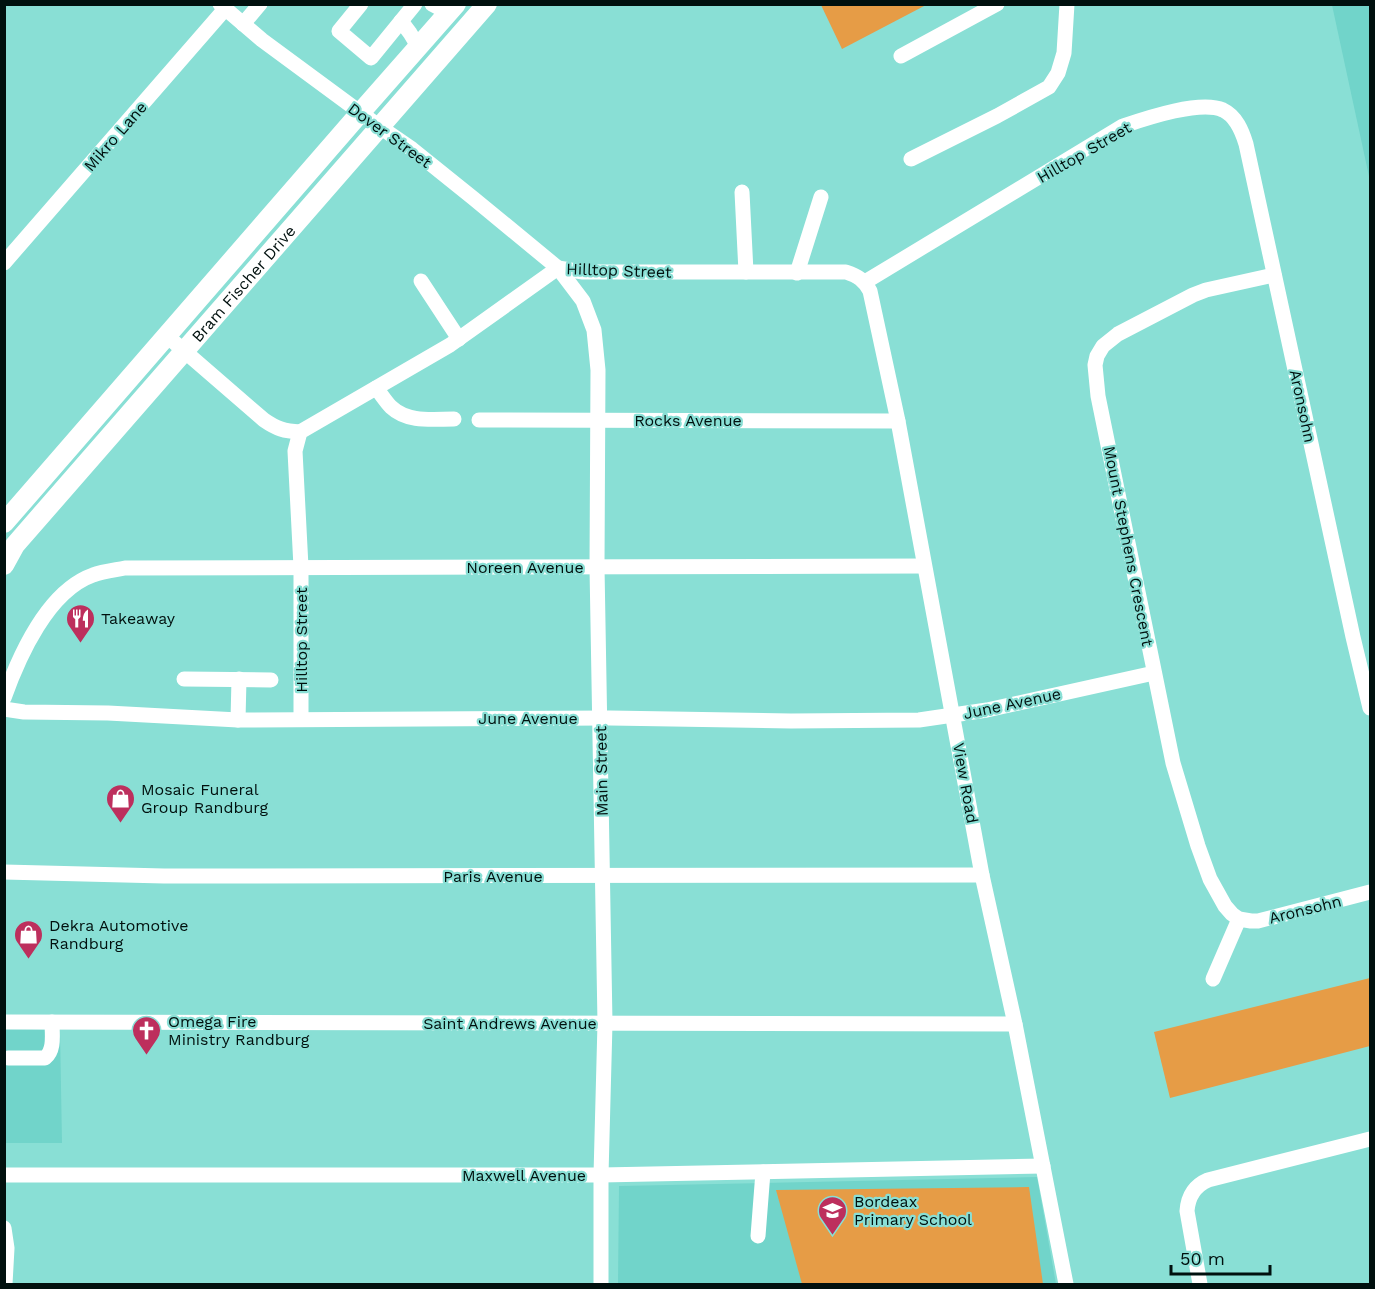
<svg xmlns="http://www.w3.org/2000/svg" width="1375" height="1289" font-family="'Work Sans',sans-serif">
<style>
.built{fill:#71d4ca}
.green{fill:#e69c46}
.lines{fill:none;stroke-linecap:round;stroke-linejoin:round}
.minor{stroke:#fff;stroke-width:15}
.major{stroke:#fff;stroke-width:20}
.labels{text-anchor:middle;stroke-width:4.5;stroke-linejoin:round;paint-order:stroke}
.street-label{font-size:16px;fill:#00100e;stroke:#89dfd5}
.poi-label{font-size:16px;fill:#00100e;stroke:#89dfd5;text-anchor:start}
</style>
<rect width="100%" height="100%" fill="#89dfd5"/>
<g class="built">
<polygon points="1332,5 1370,5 1370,181"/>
<polygon points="4,1028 60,1030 62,1143 5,1143"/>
<polygon points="1037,1177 1056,1284 618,1284 619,1186"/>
</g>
<g class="green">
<polygon points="821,5 926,5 842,49"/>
<polygon points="1370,978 1370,1046 1170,1098 1154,1032"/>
<polygon points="1029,1187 1043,1284 802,1284 776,1190"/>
</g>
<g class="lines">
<g class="minor">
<polyline points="220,4 262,40 380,127 412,149 473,198 558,268 583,301 594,330 598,370 597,567 605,1023 601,1175 601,1284"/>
<polyline points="361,4 339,31 371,58 415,4"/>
<polyline points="432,4 449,13"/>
<polyline points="401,21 410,33 419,48"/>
<polyline points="243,24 260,4"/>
<polyline points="901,56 997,4"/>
<polyline points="911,159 997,116 1049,87 1058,73 1064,53 1067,4"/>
<polyline points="742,192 746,272"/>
<polyline points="4,263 225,9"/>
<polyline points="797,273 821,197"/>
<polyline points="1274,275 1206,290 1193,295 1118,334 1103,346 1097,356 1095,365 1098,396 1173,763 1198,846 1210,879 1225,906 1232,914 1239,919 1251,921 1258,921 1370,892"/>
<polyline points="421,281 459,339"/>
<path d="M865 282 1123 126C1147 118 1200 100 1223 110 1236 116 1242 131 1246 144L1353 637 1370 708"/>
<path d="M167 336 264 420C277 429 284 431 300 432"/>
<path d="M376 388C381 394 386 402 391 407 408 423 433 419 454 419"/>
<polyline points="479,420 898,421"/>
<polyline points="184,679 271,680"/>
<path d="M4 698C19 656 48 591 93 575 103 571 115 570 125 568L924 566"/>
<polyline points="4,709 24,712 108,713 238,720 610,718 791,721 919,720 987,710 1154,673"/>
<path d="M301 719V567L295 451 300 432 450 345 558 268 583 272H846C858 276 864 280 870 291L898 421 982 875 1015 1024 1066 1284"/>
<polyline points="238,720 239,679"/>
<polyline points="4,872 164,876 982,875"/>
<polyline points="1213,979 1239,919"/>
<polyline points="4,1022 1015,1024"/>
<path d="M8 1058H45C55 1050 52 1034 52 1022"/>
<polyline points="4,1175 601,1175 1043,1166"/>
<polyline points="4,1228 7,1248 5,1284"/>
<polyline points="758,1236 763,1172"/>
<path d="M1200 1284 1187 1211C1188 1197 1194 1186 1208 1180L1370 1139"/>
</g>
<g class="major">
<polyline points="4,523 360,113 456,4"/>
<path id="s1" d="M4 565 15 545 487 4"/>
</g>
</g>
<defs>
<symbol id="restaurant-pin" viewBox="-11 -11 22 30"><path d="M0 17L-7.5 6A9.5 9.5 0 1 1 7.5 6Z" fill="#bd2f5d" stroke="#89dfd5"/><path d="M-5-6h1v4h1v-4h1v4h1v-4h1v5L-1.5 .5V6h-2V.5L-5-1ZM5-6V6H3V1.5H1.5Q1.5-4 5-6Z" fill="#fff"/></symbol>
<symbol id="shop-pin" viewBox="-11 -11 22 30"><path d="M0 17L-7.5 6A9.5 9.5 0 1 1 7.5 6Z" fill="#bd2f5d" stroke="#89dfd5"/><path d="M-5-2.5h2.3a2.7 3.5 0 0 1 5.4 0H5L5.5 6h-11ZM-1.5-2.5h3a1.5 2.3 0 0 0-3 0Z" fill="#fff"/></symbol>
<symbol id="church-pin" viewBox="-11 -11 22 30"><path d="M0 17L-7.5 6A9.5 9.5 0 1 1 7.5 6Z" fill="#bd2f5d" stroke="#89dfd5"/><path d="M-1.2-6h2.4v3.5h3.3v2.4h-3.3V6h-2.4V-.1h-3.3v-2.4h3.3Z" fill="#fff"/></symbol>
<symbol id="school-pin" viewBox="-11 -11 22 30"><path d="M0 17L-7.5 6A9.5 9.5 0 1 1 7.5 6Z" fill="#bd2f5d" stroke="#89dfd5"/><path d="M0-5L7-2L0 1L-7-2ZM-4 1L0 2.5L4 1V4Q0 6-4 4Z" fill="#fff"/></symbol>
</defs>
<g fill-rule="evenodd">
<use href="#restaurant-pin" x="64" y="602" width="33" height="45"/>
<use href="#shop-pin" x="104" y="782" width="33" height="45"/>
<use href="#shop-pin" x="12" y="918" width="33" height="45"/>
<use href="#church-pin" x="130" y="1014" width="33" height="45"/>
<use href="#school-pin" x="816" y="1194" width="33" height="45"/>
</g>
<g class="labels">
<g class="street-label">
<text transform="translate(390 135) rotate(36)" y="6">Dover Street</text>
<text transform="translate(115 136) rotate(-49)" y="6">Mikro Lane</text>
<text transform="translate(1084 152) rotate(-30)" y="6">Hilltop Street</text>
<text transform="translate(619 270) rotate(2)" y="6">Hilltop Street</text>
<text dy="6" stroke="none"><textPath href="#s1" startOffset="370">Bram Fischer Drive</textPath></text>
<text transform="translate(1303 406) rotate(78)" y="6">Aronsohn</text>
<text x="688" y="426">Rocks Avenue</text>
<text transform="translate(1129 546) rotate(79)" y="6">Mount Stephens Crescent</text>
<text x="525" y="573">Noreen Avenue</text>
<text transform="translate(301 640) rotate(-90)" y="6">Hilltop Street</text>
<text transform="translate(1012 703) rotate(-12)" y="6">June Avenue</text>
<text x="528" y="724">June Avenue</text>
<text transform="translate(601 771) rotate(-91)" y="6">Main Street</text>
<text transform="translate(966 783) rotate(80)" y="6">View Road</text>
<text x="493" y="882">Paris Avenue</text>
<text transform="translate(1305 909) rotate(-14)" y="6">Aronsohn</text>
<text x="510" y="1029">Saint Andrews Avenue</text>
<text x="524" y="1181">Maxwell Avenue</text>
</g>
<g class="poi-label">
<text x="101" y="624">Takeaway</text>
<text x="141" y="795">Mosaic Funeral<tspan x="141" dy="18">Group Randburg</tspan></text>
<text x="49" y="931">Dekra Automotive<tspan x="49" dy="18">Randburg</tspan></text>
<text x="168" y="1027">Omega Fire<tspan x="168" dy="18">Ministry Randburg</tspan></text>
<text x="854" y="1207">Bordeax<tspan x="854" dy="18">Primary School</tspan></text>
</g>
</g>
<rect width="1375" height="1289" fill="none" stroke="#00100e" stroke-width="12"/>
<path d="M1171 1265v9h99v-9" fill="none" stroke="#00100e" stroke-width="3"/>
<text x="1180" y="1265" font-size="18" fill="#00100e" stroke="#89dfd5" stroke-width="4.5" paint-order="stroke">50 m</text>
</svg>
